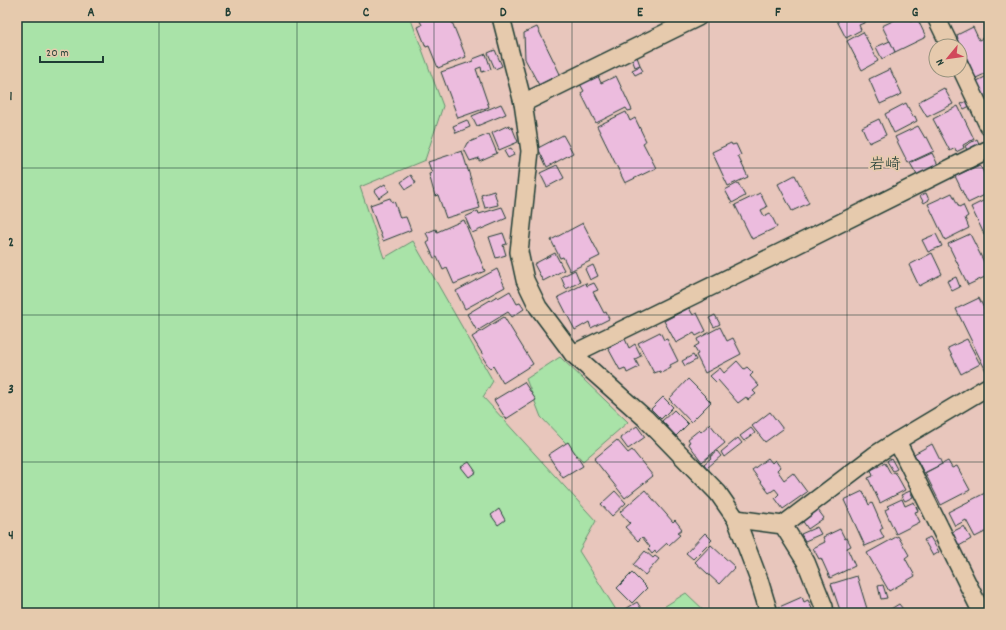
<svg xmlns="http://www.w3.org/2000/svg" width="1006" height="630" font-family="Dekko,'Klee One',sans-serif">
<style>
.green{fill:#a9e3a8;stroke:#64906e}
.building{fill:#ecbcde;stroke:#1f3d34}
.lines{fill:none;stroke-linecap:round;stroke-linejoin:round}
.minor-casing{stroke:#1f3d34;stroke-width:20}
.minor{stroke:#e6caad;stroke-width:17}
.grid{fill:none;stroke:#1f3d34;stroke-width:1;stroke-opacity:0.55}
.labels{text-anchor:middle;stroke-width:3.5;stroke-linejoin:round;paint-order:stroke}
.quarter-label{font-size:16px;fill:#1f3d34;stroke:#e6caad}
.neatline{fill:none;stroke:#1f3d34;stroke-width:1.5}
.grid-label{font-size:13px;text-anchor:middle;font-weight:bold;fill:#1f3d34}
</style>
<rect width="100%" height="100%" fill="#e8c6bc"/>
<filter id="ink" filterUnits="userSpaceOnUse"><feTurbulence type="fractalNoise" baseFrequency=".025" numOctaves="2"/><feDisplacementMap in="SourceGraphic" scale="8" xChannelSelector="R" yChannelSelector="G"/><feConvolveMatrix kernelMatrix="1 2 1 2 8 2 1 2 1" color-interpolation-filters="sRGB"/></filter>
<g filter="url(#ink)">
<g class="green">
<polygon points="17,17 410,17 443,106 425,160 360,187 384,258 413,241 493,381 483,397 596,521 579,551 618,613 17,613"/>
<polygon points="560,357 628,422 583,461 541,417 526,379"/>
<polygon points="686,593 707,613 654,613"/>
</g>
<g class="building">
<polygon points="418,17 450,17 466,57 438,68 429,46 426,47 418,27 422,25"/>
<polygon points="835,17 863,17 866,22 859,25 861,30 846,38"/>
<polygon points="901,17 909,17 911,21 917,18 926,37 895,52 882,26"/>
<polygon points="537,27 560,74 539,85 525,59 524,33"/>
<polygon points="973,27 979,40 985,37 989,44 989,72 976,78 975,76 972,77 969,69 971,68 967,58 965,59 960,49 960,46 958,46 956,40 958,39 957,35"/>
<polygon points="863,32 878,61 862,70 847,41"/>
<polygon points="890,41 895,52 882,59 876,47"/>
<polygon points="495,50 502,66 495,69 488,53"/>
<polygon points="486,54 491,69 482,72 481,67 476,69 489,107 458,118 441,72 473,61 473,59"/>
<polygon points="637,57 640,65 635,67 632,59"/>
<polygon points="640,66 643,71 635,75 632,70"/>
<polygon points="890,69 902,94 880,104 869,79"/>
<polygon points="989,75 989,110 975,82"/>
<polygon points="598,76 601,83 616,76 632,110 628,111 626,108 596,123 581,93 584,91 580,84"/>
<polygon points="944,88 953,104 927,117 918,102"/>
<polygon points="969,100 972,105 964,109 961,104"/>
<polygon points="906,103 913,117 915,116 917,121 894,133 885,114"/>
<polygon points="501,104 506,114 477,126 472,116"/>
<polygon points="958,106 974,139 963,145 964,148 956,152 955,148 950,151 933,119"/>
<polygon points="626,112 630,121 635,118 646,141 643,143 656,168 625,183 597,126"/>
<polygon points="879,119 886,135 869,143 862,127"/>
<polygon points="467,120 470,127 456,133 453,126"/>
<polygon points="509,125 510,128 512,127 518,142 499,150 492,133"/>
<polygon points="918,126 925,138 927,137 934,151 908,163 895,137"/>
<polygon points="489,134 497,153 479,161 479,158 470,161 464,149 467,143"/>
<polygon points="563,135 573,153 547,167 538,148"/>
<polygon points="977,139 980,146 968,152 965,146"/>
<polygon points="731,143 732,145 736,144 741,155 738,156 748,177 728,186 712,152"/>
<polygon points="511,148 514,155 508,158 504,151"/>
<polygon points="462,151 480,208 446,218 438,195 435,196 429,174 432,173 428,162"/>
<polygon points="932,153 938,165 917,175 910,163"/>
<polygon points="557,165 564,178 547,187 540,173"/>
<polygon points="980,165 989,183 989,193 968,203 955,176"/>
<polygon points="411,175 416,183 406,189 401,182"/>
<polygon points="795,175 809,203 792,211 778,184"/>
<polygon points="738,183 745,196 732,203 725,190"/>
<polygon points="385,184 389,191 379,198 374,191"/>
<polygon points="494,191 498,205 485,208 481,195"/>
<polygon points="760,193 767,207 761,210 764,216 770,213 777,227 752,239 735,205"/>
<polygon points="926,193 929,200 924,203 920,196"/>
<polygon points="952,193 959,207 963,205 968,216 965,218 969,228 945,240 928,204"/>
<polygon points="390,198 392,202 394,201 400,218 406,217 411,230 383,241 370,205"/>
<polygon points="989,198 989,234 985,236 971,207"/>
<polygon points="502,207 507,218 472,233 465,217 478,211 479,214"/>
<polygon points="464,220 485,271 454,284 447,268 443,270 437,257 434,258 427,243 430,241 426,233 436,229 437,232"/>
<polygon points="583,223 600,256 570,271 563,257 560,258 551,240"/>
<polygon points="503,233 507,244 503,245 506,255 496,258 489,237"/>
<polygon points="936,234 942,246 928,252 922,240"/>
<polygon points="970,234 989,272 989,275 968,285 948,244"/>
<polygon points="555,253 564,270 543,281 534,264"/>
<polygon points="932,253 942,274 919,286 909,265"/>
<polygon points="593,265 598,276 590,280 585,269"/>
<polygon points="497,269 505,287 465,309 456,291"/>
<polygon points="575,270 580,282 566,289 561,277"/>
<polygon points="956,277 960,287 952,291 947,281"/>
<polygon points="586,283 587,286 594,283 598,290 593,292 604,313 606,312 609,319 591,328 589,322 575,330 558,297"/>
<polygon points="510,291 517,304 520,303 524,309 512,317 508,312 477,331 467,314 497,296 498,298"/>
<polygon points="979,298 988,317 989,316 989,372 987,373 956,309"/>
<polygon points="689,308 693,315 697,313 706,331 696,336 694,333 676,343 664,321"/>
<polygon points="715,315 720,324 714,327 709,318"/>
<polygon points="504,317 533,364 503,383 493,366 490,369 482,356 483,355 472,337"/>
<polygon points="720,327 727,341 733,338 741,354 705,373 696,355 698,354 694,347 699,344 697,339"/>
<polygon points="660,332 664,340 667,339 678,361 670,365 671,368 661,373 660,371 654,373 638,343"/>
<polygon points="625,339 629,348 635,344 641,356 635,359 639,367 627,373 625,368 620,370 608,348"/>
<polygon points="967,339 980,364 961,374 948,348"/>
<polygon points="693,355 696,360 685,366 682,361"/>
<polygon points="737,361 744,369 747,367 753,373 750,376 759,386 753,391 756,394 748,400 746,397 738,403 718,380 716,382 710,376 720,368 724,373"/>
<polygon points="688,379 711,402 691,422 669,399"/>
<polygon points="524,382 536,400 506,419 494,400"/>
<polygon points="663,397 673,407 661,419 651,409"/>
<polygon points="674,410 688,424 676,436 662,421"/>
<polygon points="770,412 783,429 765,442 752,426"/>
<polygon points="710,424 725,443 702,462 688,443 690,442 688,439 699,430 701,432"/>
<polygon points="637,426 645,437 628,449 620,438"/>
<polygon points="751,428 755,433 744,441 740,436"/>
<polygon points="738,438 742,443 724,457 721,452"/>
<polygon points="617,440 628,453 632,450 653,476 625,498 594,459"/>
<polygon points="568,442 583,466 563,478 548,455"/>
<polygon points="932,444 942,464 924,473 914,454"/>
<polygon points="717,451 721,456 707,468 704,464 711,458 710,457"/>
<polygon points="768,458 772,463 775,460 780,467 777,470 784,480 793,473 807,492 783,509 775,498 779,494 775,489 769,493 752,470"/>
<polygon points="891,458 897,469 893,471 887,461"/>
<polygon points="948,461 952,468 957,466 970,490 941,505 925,473"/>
<polygon points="469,462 476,472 469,477 461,467"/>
<polygon points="885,463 891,474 895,472 905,490 880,503 868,478 873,476 871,470"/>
<polygon points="645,490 673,522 675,520 682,529 677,533 680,535 669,545 667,543 656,553 655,551 652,554 648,549 650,547 642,537 638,541 625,527 630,523 620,512"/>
<polygon points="615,491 626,503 612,516 601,504"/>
<polygon points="863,491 869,505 872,503 883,528 880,530 884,538 865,546 844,500"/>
<polygon points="910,491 913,497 905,501 901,495"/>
<polygon points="987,492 989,496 989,530 975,537 966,520 955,526 948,512"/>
<polygon points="902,499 905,506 914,502 918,511 915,512 920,522 896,534 885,510 889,508 887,506"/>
<polygon points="499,509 505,520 498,525 491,515"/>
<polygon points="818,510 824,518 808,529 802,520"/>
<polygon points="964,526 971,539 959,546 952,532"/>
<polygon points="817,527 821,534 805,541 801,534"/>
<polygon points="840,529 845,539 847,538 851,546 847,548 855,566 830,578 821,558 819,559 813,548 825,542 823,537"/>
<polygon points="705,533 712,540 693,559 686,553"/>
<polygon points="898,536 909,555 905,558 915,576 889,591 867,553"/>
<polygon points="930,537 939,552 933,556 924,540"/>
<polygon points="711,545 735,567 719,584 695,562"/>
<polygon points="645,551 653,558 655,556 659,559 645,575 633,565"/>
<polygon points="632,573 647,588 632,603 617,588"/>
<polygon points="857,576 868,612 841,613 831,584"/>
<polygon points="883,585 887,598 881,599 878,586"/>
<polygon points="802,597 804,602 808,600 814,613 779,613 777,608"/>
<polygon points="637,602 644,613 622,613 621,612"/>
<polygon points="899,604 906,613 887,613 886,612"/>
</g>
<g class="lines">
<defs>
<g id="minor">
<polyline points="501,17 523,103 530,151 519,252 525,280 538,307 573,354 645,418 718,493 736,519 759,580 769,613"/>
<polyline points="936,17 950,46"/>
<polyline points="960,66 989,127"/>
<polyline points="523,103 698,17"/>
<polyline points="573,354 796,245 989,149"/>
<polyline points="736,519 783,525 806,562 824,607 825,613"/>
<polyline points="783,525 875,455 897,441"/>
<polyline points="982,613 897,441 989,386"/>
</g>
</defs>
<use href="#minor" class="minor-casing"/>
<use href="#minor" class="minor"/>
</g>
</g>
<path class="grid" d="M159 17V613M297 17V613M434 17V613M572 17V613M709 17V613M847 17V613M17 168H989M17 315H989M17 462H989"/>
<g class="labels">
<g class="quarter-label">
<text x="885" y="169">岩崎</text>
</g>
</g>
<rect width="1006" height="630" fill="none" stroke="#e6caad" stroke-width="44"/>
<g transform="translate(948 58) rotate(241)"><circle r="19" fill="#e6caad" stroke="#96927d"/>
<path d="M0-3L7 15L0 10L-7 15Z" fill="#d1495b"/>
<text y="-6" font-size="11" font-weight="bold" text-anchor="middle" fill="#1f3d34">N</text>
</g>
<path d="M40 56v6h63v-6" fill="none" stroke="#1f3d34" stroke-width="2"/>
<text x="46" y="56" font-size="12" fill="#1f3d34" stroke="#e6caad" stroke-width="3" paint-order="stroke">20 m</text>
<rect x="22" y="22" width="962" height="586" class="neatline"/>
<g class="grid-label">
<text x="91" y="16">A</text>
<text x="228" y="16">B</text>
<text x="366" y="16">C</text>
<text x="503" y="16">D</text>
<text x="640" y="16">E</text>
<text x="778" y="16">F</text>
<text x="915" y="16">G</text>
<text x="11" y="100">1</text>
<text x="11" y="246">2</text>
<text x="11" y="393">3</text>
<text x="11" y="539">4</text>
</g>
</svg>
